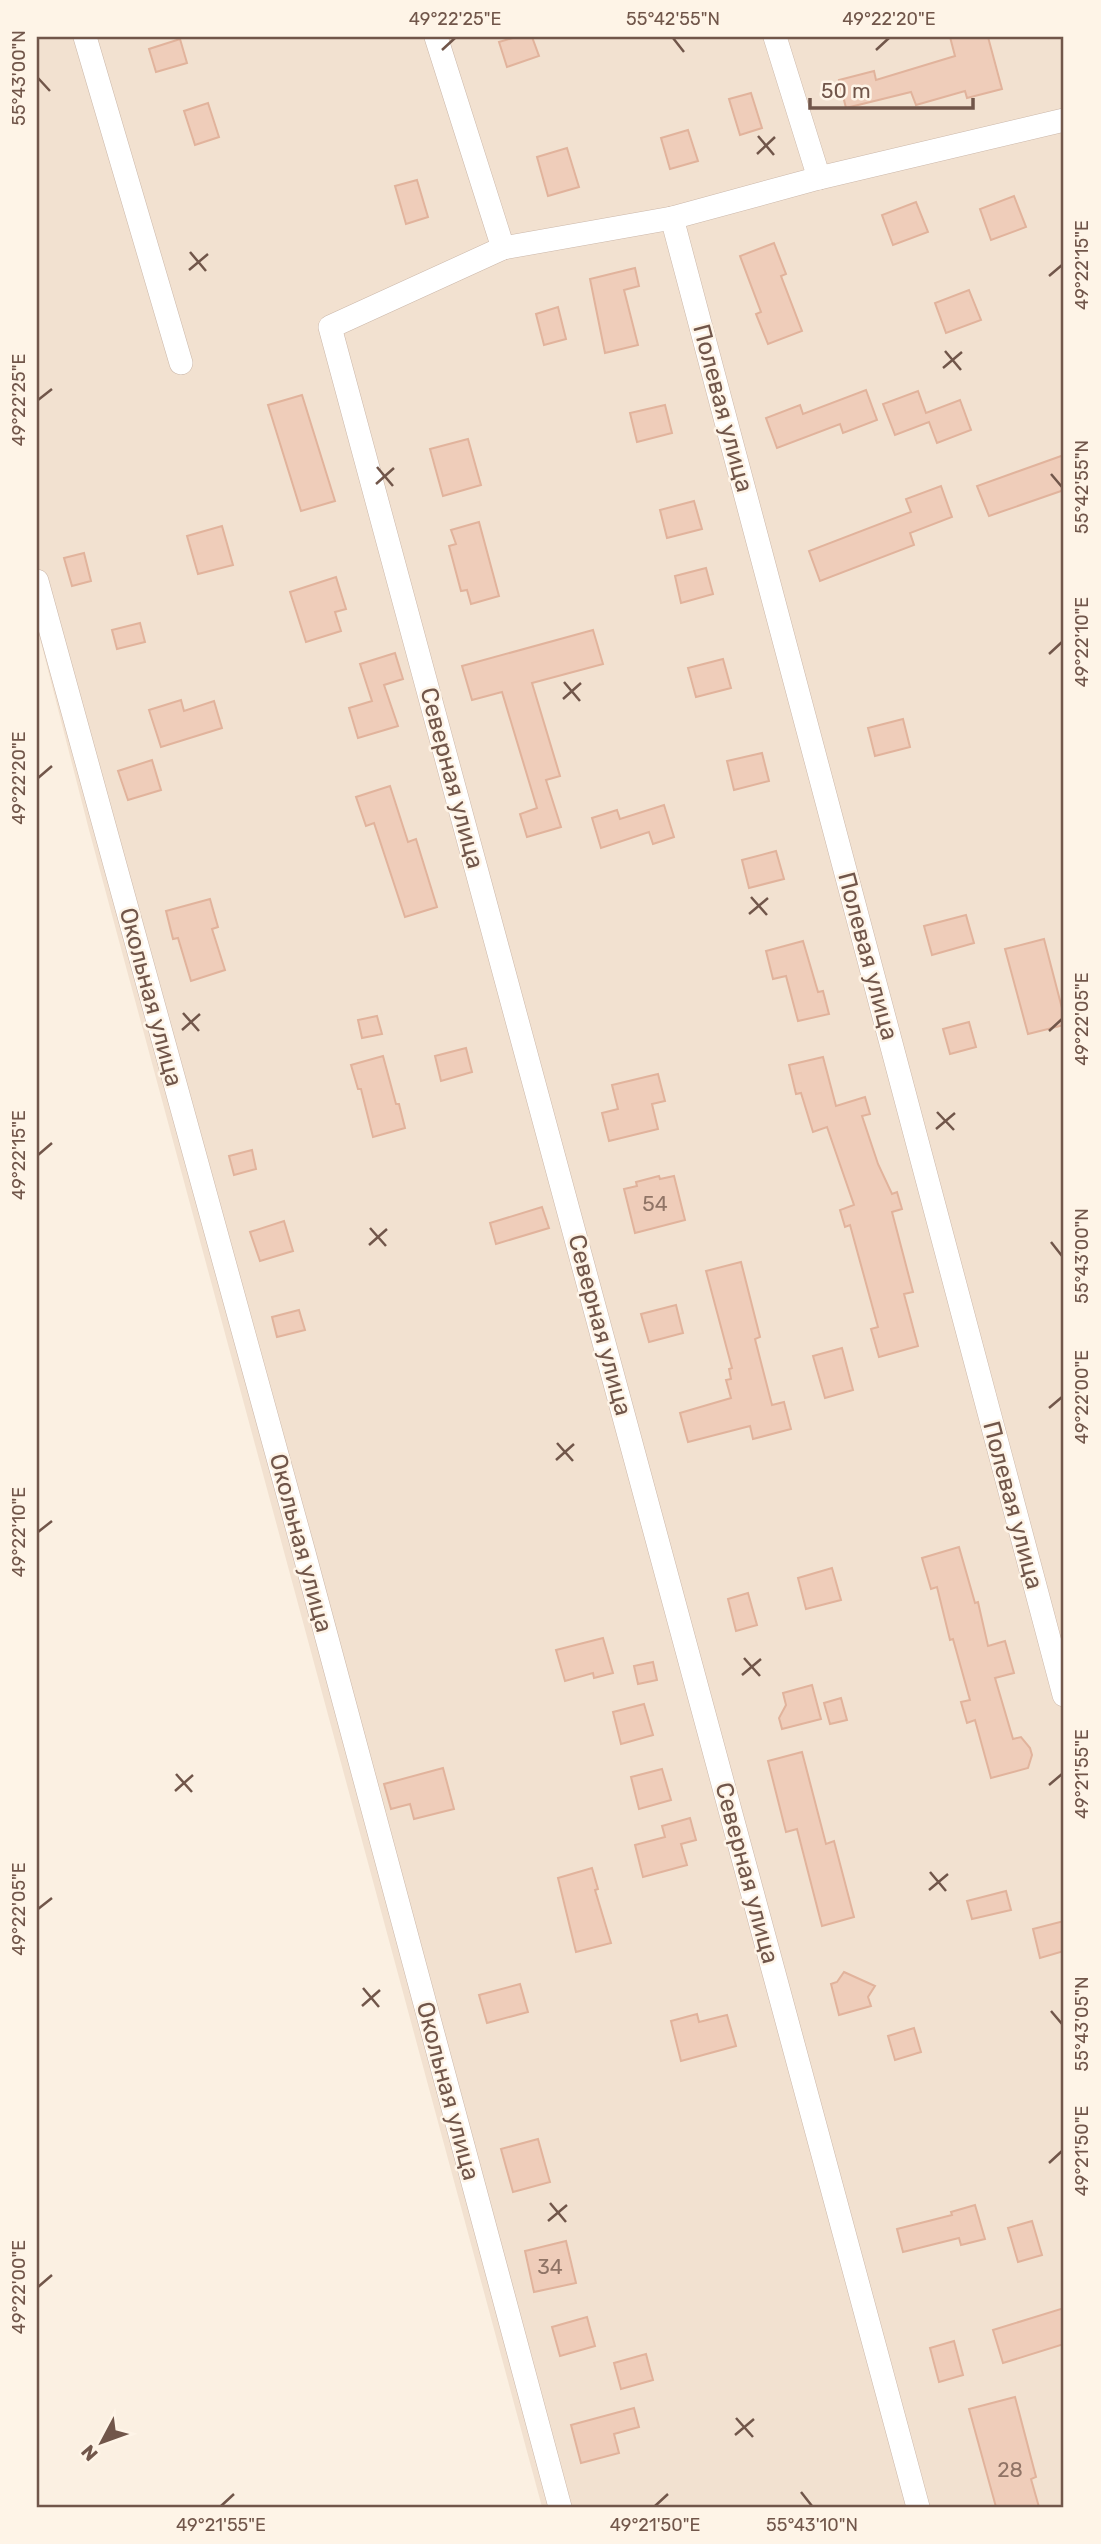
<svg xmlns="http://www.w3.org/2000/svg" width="1101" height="2544" font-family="Rubik,sans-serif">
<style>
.residential{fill:#f2e1d0}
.building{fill:#efcdba;stroke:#e1b39c;stroke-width:2}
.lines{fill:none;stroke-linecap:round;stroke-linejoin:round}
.street-casing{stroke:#cbb7a9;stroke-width:24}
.street{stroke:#fff;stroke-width:23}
.ticks{fill:none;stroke:#71564a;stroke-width:2.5}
.labels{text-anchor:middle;stroke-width:5;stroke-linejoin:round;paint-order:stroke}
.number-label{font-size:21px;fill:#907466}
.street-label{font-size:24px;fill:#71564a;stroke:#fef4e7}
.neatline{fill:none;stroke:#71564a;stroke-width:2.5}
.ticks-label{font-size:18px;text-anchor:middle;fill:#71564a}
</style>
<rect width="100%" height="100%" fill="#fbf0e2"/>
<polygon class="residential" points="37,37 1064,37 1064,2507 542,2507 89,830 37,627"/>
<g class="building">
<polygon points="516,37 532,37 539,56 507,67 499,42"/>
<polygon points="950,37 988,37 1002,89 967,98 965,91 916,105 911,92 846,108 839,80 874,71 876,80 955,56"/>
<polygon points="180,39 187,63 156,72 149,49"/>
<polygon points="751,93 762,128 740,135 729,99"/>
<polygon points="208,103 219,137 195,145 184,111"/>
<polygon points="688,130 698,161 670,169 661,138"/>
<polygon points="567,148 579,187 548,196 537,157"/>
<polygon points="417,180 428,217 406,224 395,186"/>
<polygon points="1014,196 1026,227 991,240 980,209"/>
<polygon points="916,202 928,232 893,245 882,215"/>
<polygon points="774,243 786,274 781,276 802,331 768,344 756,314 761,312 740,256"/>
<polygon points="635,268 639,286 624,290 638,345 605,353 590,279"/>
<polygon points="969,290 981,320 946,333 935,303"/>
<polygon points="558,307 566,339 544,345 536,314"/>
<polygon points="866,390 877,420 843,433 840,424 777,448 766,418 800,405 803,414"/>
<polygon points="918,391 926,413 960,400 971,430 937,443 929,422 895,435 883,404"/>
<polygon points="302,395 335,501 301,511 268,405"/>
<polygon points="665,405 672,433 637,442 630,413"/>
<polygon points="468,439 481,485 443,496 430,449"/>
<polygon points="1064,455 1064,490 989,516 977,486"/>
<polygon points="941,486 952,517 910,533 914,545 820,581 809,551 911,512 906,499"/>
<polygon points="694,501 702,529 667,538 660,510"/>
<polygon points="479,522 499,596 471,604 467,590 461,591 449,546 456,544 451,530"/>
<polygon points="222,526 233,565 198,574 187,536"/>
<polygon points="84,553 91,581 72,586 64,558"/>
<polygon points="706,568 713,594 681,603 675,576"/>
<polygon points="336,577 346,609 335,612 341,631 306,642 290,592"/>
<polygon points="140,623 145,642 117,649 112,630"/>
<polygon points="593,630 603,664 532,683 560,776 546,780 561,827 527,837 520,814 537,808 502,692 472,700 462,666"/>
<polygon points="395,653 403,679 384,685 398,726 358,738 349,708 372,701 360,664"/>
<polygon points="723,659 731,688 696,697 688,668"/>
<polygon points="181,700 184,711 214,701 222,728 161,747 149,710"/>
<polygon points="903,719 910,747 875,756 868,728"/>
<polygon points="762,753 769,781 734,790 727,761"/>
<polygon points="152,760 161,790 128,800 118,771"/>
<polygon points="390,786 408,842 416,839 437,907 405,917 374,823 366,826 356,797"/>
<polygon points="664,805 674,837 653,844 649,832 601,848 592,818 617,810 620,819"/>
<polygon points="776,851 784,879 749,888 742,860"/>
<polygon points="210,899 218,927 212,929 225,970 191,981 178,938 173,939 166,911"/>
<polygon points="966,915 974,943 932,955 924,926"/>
<polygon points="1044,939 1064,1016 1064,1025 1028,1034 1005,949"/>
<polygon points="803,941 818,992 823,991 829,1014 798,1021 786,976 773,979 766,951"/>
<polygon points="377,1016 382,1034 362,1038 358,1020"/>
<polygon points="969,1022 976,1047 950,1054 943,1029"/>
<polygon points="466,1048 472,1072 441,1081 435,1056"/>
<polygon points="383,1056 396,1104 399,1104 405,1128 373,1137 361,1089 358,1089 351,1065"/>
<polygon points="823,1057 836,1106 865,1097 870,1114 862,1116 878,1164 892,1194 897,1192 902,1209 892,1212 913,1292 904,1294 918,1346 879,1357 871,1329 878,1327 850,1225 845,1227 840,1210 854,1205 827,1127 813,1132 801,1093 796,1094 789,1065"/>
<polygon points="658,1074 665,1101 652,1104 658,1129 609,1141 602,1113 618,1109 612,1085"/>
<polygon points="252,1150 256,1169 234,1175 229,1156"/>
<polygon points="659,1176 660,1179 674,1176 685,1220 635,1233 624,1189 637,1186 636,1182"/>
<polygon points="542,1207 549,1228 496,1244 490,1223"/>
<polygon points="284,1221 293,1251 260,1261 250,1232"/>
<polygon points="741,1262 760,1337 755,1339 772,1405 784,1402 791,1429 753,1439 750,1426 688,1442 680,1413 731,1398 726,1380 731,1379 729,1369 732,1368 706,1271"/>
<polygon points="676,1305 683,1333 649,1342 641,1314"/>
<polygon points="299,1310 305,1330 277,1337 272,1317"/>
<polygon points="842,1348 853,1390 825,1398 813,1356"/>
<polygon points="959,1547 975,1603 978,1602 988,1646 1005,1641 1014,1673 995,1678 1013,1739 1021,1737 1030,1748 1032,1755 1028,1768 991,1778 975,1720 967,1723 961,1702 970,1700 953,1639 950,1640 937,1587 931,1589 922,1558"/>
<polygon points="832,1568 841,1600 806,1609 798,1578"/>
<polygon points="748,1593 757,1625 736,1631 728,1599"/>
<polygon points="603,1638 613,1673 594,1678 593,1673 565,1681 556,1650"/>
<polygon points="653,1662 657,1680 638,1684 634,1666"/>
<polygon points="812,1685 821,1719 782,1729 779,1718 786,1705 783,1693"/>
<polygon points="841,1698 847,1720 830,1724 824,1703"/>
<polygon points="644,1704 653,1735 621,1744 613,1712"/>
<polygon points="802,1752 826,1844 834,1841 854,1917 822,1926 797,1829 786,1832 768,1761"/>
<polygon points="443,1768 454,1809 414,1819 410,1804 391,1809 384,1784"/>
<polygon points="662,1769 671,1800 639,1809 631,1777"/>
<polygon points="690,1818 696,1840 681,1844 687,1865 643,1877 635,1845 665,1837 662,1826"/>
<polygon points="592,1868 598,1889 595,1890 611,1943 576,1952 558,1878"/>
<polygon points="1006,1891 1011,1910 972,1919 967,1901"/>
<polygon points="1064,1921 1064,1951 1040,1958 1033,1929"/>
<polygon points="844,1972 875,1986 868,1997 871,2006 839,2015 831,1984 837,1982"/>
<polygon points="520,1984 528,2012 487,2023 479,1995"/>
<polygon points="697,2014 699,2022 727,2015 736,2046 681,2061 671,2021"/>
<polygon points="914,2028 921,2052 895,2060 888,2036"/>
<polygon points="538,2139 550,2182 513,2192 501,2149"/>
<polygon points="975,2205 985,2239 961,2245 959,2238 903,2252 897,2229 952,2215 951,2212"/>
<polygon points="1032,2221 1042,2255 1018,2262 1008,2228"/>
<polygon points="566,2241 576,2283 534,2292 525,2251"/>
<polygon points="1064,2308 1064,2344 1003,2363 993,2330"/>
<polygon points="587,2317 595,2346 560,2356 552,2327"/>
<polygon points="954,2341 963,2375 939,2382 930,2348"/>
<polygon points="646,2354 653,2380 621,2389 614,2363"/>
<polygon points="1015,2397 1036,2477 1031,2479 1039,2507 996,2507 969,2409"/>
<polygon points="634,2408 639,2427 614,2434 619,2453 581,2463 571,2425"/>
</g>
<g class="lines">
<defs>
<g id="street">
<polyline points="85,37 181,363"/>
<polyline points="436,37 503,248"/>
<polyline points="775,37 819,178"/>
<polyline points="672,218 1064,1695"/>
<polyline points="37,581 303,1549 560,2507"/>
<polyline points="918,2507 330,327 503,248 672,218 819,178 1064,120"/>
</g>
</defs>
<use href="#street" class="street-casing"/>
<use href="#street" class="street"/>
</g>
<path class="ticks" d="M673 38 684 52M442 50 455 38M876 50 889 38M38 78 50 91M758 136 774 155M757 154 775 137M190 252 206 271M189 270 208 254M1049 276 1062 265M945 351 961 370M943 368 962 352M38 400 52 389M377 467 393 486M1051 474 1062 487M376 484 394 468M1049 654 1062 642M564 682 580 701M563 699 581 683M38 778 52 766M751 897 767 915M749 914 768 898M183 1013 199 1031M182 1030 200 1014M1049 1031 1062 1019M937 1112 954 1130M936 1129 955 1113M38 1155 52 1143M370 1228 386 1246M1051 1242 1062 1256M369 1245 387 1229M1049 1408 1062 1397M557 1443 573 1461M556 1460 574 1444M38 1532 52 1521M744 1658 760 1676M742 1675 761 1659M176 1774 192 1792M1049 1785 1062 1774M175 1791 193 1775M930 1872 946 1891M929 1890 948 1874M38 1909 52 1898M363 1988 379 2007M362 2006 380 1990M1051 2011 1062 2024M1049 2163 1062 2151M550 2203 566 2222M548 2221 567 2205M38 2287 52 2275M736 2418 753 2437M735 2435 754 2419M801 2492 812 2506M221 2506 234 2494M655 2506 668 2494"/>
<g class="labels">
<g class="number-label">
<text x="655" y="1211">54</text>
<text x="550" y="2274">34</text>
<text x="1010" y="2477">28</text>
</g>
<g class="street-label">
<text transform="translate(723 408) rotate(75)" y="8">Полевая улица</text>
<text transform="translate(452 778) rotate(75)" y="8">Северная улица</text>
<text transform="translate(868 956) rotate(75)" y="8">Полевая улица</text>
<text transform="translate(151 997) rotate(75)" y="8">Окольная улица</text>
<text transform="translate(600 1325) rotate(75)" y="8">Северная улица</text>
<text transform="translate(1013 1505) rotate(75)" y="8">Полевая улица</text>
<text transform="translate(301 1543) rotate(75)" y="8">Окольная улица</text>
<text transform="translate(747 1873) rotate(75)" y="8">Северная улица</text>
<text transform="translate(448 2091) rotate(75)" y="8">Окольная улица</text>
</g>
</g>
<rect width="1101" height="2544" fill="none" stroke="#fef4e7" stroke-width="77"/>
<g transform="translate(102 2442) rotate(229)" stroke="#fef4e7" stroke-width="5" paint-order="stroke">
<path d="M0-5L12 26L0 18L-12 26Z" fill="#71564a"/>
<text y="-10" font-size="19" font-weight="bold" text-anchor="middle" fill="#71564a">N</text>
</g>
<path d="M810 98v10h163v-10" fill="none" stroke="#71564a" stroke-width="3.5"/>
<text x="821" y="98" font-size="21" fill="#71564a" stroke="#fef4e7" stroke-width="5" paint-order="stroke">50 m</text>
<rect x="38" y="38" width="1024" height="2468" class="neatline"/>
<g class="ticks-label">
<text x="455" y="25">49°22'25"E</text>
<text x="673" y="25">55°42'55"N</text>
<text x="889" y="25">49°22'20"E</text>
<text transform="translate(19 78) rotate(-90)" y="6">55°43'00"N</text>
<text transform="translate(1082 265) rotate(-90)" y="6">49°22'15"E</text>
<text transform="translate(19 400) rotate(-90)" y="6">49°22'25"E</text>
<text transform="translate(1082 487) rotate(-90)" y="6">55°42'55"N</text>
<text transform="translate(1082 642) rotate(-90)" y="6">49°22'10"E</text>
<text transform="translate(19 778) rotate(-90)" y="6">49°22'20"E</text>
<text transform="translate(1082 1019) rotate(-90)" y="6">49°22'05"E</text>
<text transform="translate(19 1155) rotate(-90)" y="6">49°22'15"E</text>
<text transform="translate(1082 1256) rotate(-90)" y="6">55°43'00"N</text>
<text transform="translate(1082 1397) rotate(-90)" y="6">49°22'00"E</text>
<text transform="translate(19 1532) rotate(-90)" y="6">49°22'10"E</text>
<text transform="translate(1082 1774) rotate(-90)" y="6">49°21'55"E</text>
<text transform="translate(19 1909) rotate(-90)" y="6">49°22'05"E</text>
<text transform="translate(1082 2024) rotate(-90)" y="6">55°43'05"N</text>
<text transform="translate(1082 2151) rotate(-90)" y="6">49°21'50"E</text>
<text transform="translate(19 2287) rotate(-90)" y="6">49°22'00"E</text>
<text x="221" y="2531">49°21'55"E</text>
<text x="655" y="2531">49°21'50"E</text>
<text x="812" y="2531">55°43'10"N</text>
</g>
</svg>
